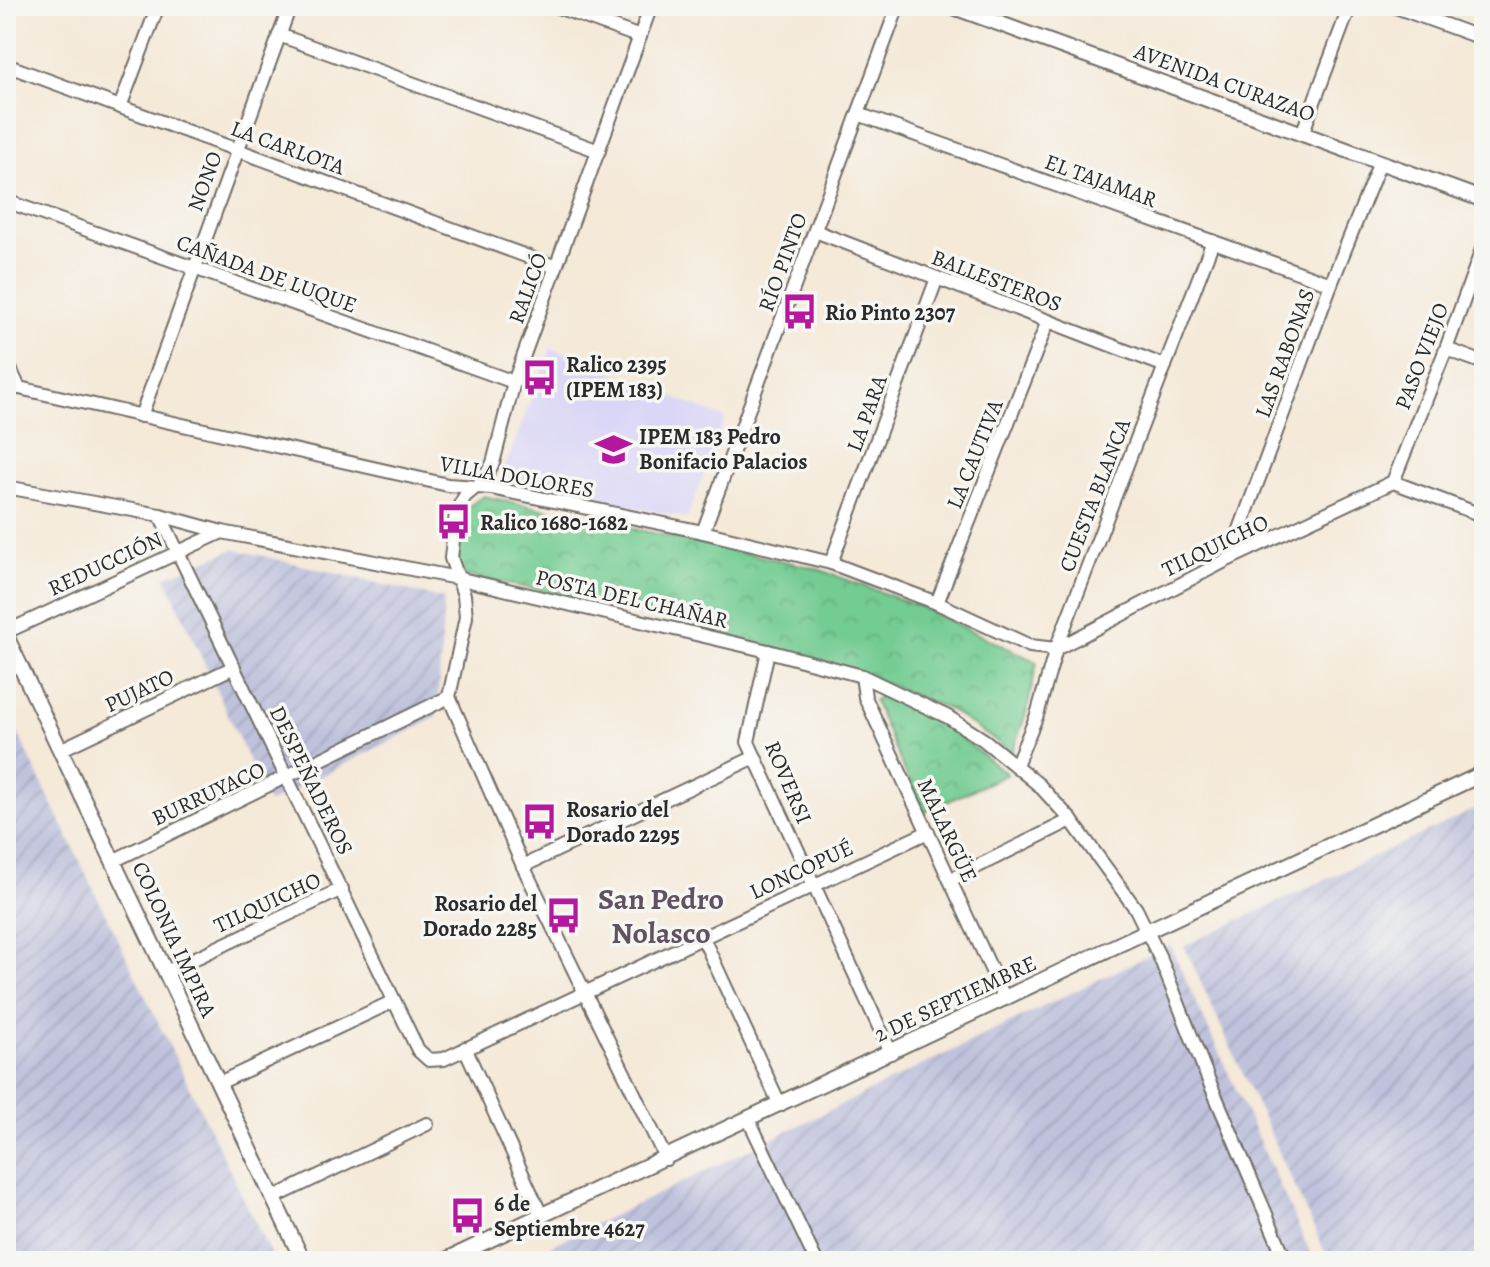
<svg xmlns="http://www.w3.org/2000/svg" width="1490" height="1267" font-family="Alegreya,serif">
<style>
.built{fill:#dad6f7}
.industrial{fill:url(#industrial-furrows)}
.park{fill:url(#park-crowns);stroke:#4f7c5e;stroke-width:2}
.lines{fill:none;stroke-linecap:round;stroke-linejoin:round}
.minor-casing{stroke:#726e68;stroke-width:16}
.tertiary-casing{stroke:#726e68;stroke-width:18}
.minor{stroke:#fff;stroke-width:12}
.tertiary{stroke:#fff;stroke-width:14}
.labels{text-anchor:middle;stroke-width:7;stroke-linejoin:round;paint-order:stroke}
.street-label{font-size:22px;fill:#2b2b2b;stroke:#f6f6f2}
.poi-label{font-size:22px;font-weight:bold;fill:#2b2b2b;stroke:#f6f6f2;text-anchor:start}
.district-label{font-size:30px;font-weight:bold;fill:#615262;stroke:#f6f6f2}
</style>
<defs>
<pattern id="industrial-furrows" width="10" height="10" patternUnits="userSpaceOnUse" patternTransform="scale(2)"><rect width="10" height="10" fill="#c0c2dd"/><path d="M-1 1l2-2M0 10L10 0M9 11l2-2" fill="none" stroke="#a5a7be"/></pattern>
<pattern id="park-crowns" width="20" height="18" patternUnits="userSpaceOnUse" patternTransform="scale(2)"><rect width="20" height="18" fill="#73cc92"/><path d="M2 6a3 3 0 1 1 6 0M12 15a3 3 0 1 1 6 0" fill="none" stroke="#64af7e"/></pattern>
</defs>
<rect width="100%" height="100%" fill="#f6f6f2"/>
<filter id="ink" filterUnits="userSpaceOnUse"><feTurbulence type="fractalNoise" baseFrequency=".0125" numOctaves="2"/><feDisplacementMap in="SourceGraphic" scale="16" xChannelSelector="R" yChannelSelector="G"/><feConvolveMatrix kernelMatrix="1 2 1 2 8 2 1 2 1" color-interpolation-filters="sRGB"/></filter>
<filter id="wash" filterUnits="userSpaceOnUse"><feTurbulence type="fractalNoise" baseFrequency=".006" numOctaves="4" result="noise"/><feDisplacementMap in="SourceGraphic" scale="32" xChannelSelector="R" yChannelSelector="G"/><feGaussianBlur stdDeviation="1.8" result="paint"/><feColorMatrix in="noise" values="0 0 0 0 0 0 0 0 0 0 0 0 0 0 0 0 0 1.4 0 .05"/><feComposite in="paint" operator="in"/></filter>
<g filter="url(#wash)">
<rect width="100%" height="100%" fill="#f5e9d8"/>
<polygon class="built" points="551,348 725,418 687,518 500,480"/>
<g class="industrial">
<polygon points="234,549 444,599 437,717 268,803 165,577"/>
<polygon points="6,709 274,1261 6,1261"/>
<polygon points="1484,805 1484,1261 1329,1261 1184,946"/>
<polygon points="1170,945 1314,1261 520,1261"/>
</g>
<g class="park">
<polygon points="483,496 815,568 918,606 1037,662 1026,714 1012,752 950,710 856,671 610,604 457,574 458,540 464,510"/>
<polygon points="882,693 943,724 1007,774 923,813 874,701"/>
</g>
</g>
<g filter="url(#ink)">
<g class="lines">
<defs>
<g id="minor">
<polyline points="555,6 640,37"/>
<polyline points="651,6 514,382 493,463 482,482 465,496 456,512 451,558 464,595 466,617 449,697 523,866 666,1159"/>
<polyline points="1393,6 1484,39"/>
<polyline points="279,35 599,151"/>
<polyline points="6,65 556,267"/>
<polyline points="120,107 158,6"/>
<polyline points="858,114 1331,284"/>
<polyline points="1302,134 1350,6"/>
<polyline points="6,201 514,382"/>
<polyline points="815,231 1165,366"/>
<polyline points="1446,349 1484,363"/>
<polyline points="6,360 19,388"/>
<polyline points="6,385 448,485 491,488 703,532 831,563 937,603 1030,646 1056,649"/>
<polyline points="141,416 290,6"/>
<polyline points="1393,482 1446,349 1484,244"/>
<polyline points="1393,482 1484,516"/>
<polyline points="6,487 160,515 222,532 457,578 768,651 862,676 948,717 984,740 1039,785 1071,820 1136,909 1161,960 1209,1081 1286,1261"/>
<polyline points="160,515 418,1050 429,1060 444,1059 928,832"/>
<polyline points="703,532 898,6"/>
<polyline points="1229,559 1331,284 1380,162"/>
<polyline points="831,563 937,278"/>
<polyline points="937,603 1048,321"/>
<polyline points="6,632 222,532"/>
<polyline points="1056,649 1229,559 1393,482"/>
<polyline points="768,651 748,742 891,1053"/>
<polyline points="862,676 865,697 1005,999"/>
<polyline points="60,750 234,667"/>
<polyline points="1016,765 1037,715 1056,649 1213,241"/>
<polyline points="113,861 449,697"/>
<polyline points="523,866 753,758"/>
<polyline points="950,880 1071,820"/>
<polyline points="703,938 780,1105"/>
<polyline points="166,972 342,889"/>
<polyline points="465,1048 542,1217"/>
<polyline points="219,1083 394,1001"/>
<polyline points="749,1120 816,1261"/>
<polyline points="273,1198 427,1124"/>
</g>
<g id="tertiary">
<polyline points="951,6 1484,200"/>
<polyline points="6,636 303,1261"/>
<polyline points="444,1261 1484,773"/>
</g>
</defs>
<use href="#minor" class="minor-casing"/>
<use href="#tertiary" class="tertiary-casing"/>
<use href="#minor" class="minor"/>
<use href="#tertiary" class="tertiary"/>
</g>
</g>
<defs>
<symbol id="bus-bare" viewBox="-9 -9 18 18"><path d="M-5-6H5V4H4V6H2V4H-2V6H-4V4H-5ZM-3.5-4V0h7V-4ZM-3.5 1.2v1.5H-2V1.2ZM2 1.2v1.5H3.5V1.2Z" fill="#b5179e" stroke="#f6f6f2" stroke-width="2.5" paint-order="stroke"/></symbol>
<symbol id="school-bare" viewBox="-9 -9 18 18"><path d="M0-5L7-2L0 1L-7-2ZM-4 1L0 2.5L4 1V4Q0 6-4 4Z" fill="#b5179e" stroke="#f6f6f2" stroke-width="2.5" paint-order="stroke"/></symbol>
</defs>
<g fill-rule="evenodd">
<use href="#bus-bare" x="774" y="286" width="51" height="51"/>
<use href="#bus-bare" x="514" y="352" width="51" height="51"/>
<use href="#school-bare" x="588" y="424" width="51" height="51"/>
<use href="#bus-bare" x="428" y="496" width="51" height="51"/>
<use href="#bus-bare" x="514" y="796" width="51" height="51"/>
<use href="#bus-bare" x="538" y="890" width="51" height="51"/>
<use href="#bus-bare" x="442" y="1190" width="51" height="51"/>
</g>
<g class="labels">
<g class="street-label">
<text transform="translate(1225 82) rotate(20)" y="8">AVENIDA CURAZAO</text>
<text transform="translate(288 147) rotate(20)" y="8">LA CARLOTA</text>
<text transform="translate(1101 180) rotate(20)" y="8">EL TAJAMAR</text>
<text transform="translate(204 181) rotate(-70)" y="8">NONO</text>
<text transform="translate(782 262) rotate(-70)" y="8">RÍO PINTO</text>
<text transform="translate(267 273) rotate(20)" y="8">CAÑADA DE LUQUE</text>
<text transform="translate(997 280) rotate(21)" y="8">BALLESTEROS</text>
<text transform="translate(527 288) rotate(-70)" y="8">RALICÓ</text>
<text transform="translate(1284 353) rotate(-70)" y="8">LAS RABONAS</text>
<text transform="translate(1421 356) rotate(-69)" y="8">PASO VIEJO</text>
<text transform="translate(866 413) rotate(-70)" y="8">LA PARA</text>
<text transform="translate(974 454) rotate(-68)" y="8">LA CAUTIVA</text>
<text transform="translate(517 476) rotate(10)" y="8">VILLA DOLORES</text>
<text transform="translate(1094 495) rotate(-69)" y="8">CUESTA BLANCA</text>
<text transform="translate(1215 545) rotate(-26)" y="8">TILQUICHO</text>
<text transform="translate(105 563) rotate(-25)" y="8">REDUCCIÓN</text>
<text transform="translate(632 598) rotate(13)" y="8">POSTA DEL CHAÑAR</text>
<text transform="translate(139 690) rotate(-25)" y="8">PUJATO</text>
<text transform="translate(312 780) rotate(64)" y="8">DESPEÑADEROS</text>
<text transform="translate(789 782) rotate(67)" y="8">ROVERSI</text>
<text transform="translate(208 793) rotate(-25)" y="8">BURRUYACO</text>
<text transform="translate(948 830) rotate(65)" y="8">MALARGÜE</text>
<text transform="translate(801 869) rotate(-25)" y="8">LONCOPUÉ</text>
<text transform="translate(267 902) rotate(-25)" y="8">TILQUICHO</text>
<text transform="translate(175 939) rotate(65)" y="8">COLONIA IMPIRA</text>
<text transform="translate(955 998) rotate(-25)" y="8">2 DE SEPTIEMBRE</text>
</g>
<g class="poi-label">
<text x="825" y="320">Rio Pinto 2307</text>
<text x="566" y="372">Ralico 2395<tspan x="566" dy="25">(IPEM 183)</tspan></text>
<text x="639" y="444">IPEM 183 Pedro<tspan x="639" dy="25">Bonifacio Palacios</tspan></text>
<text x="480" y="530">Ralico 1680-1682</text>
<text x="566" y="817">Rosario del<tspan x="566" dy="25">Dorado 2295</tspan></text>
<text x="537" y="911" text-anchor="end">Rosario del<tspan x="537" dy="25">Dorado 2285</tspan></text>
<text x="494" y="1211">6 de<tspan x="494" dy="25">Septiembre 4627</tspan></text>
</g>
<g class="district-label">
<text x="661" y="909">San Pedro<tspan x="661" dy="34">Nolasco</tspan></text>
</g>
</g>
<rect width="1490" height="1267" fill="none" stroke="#f6f6f2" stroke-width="32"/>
</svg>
